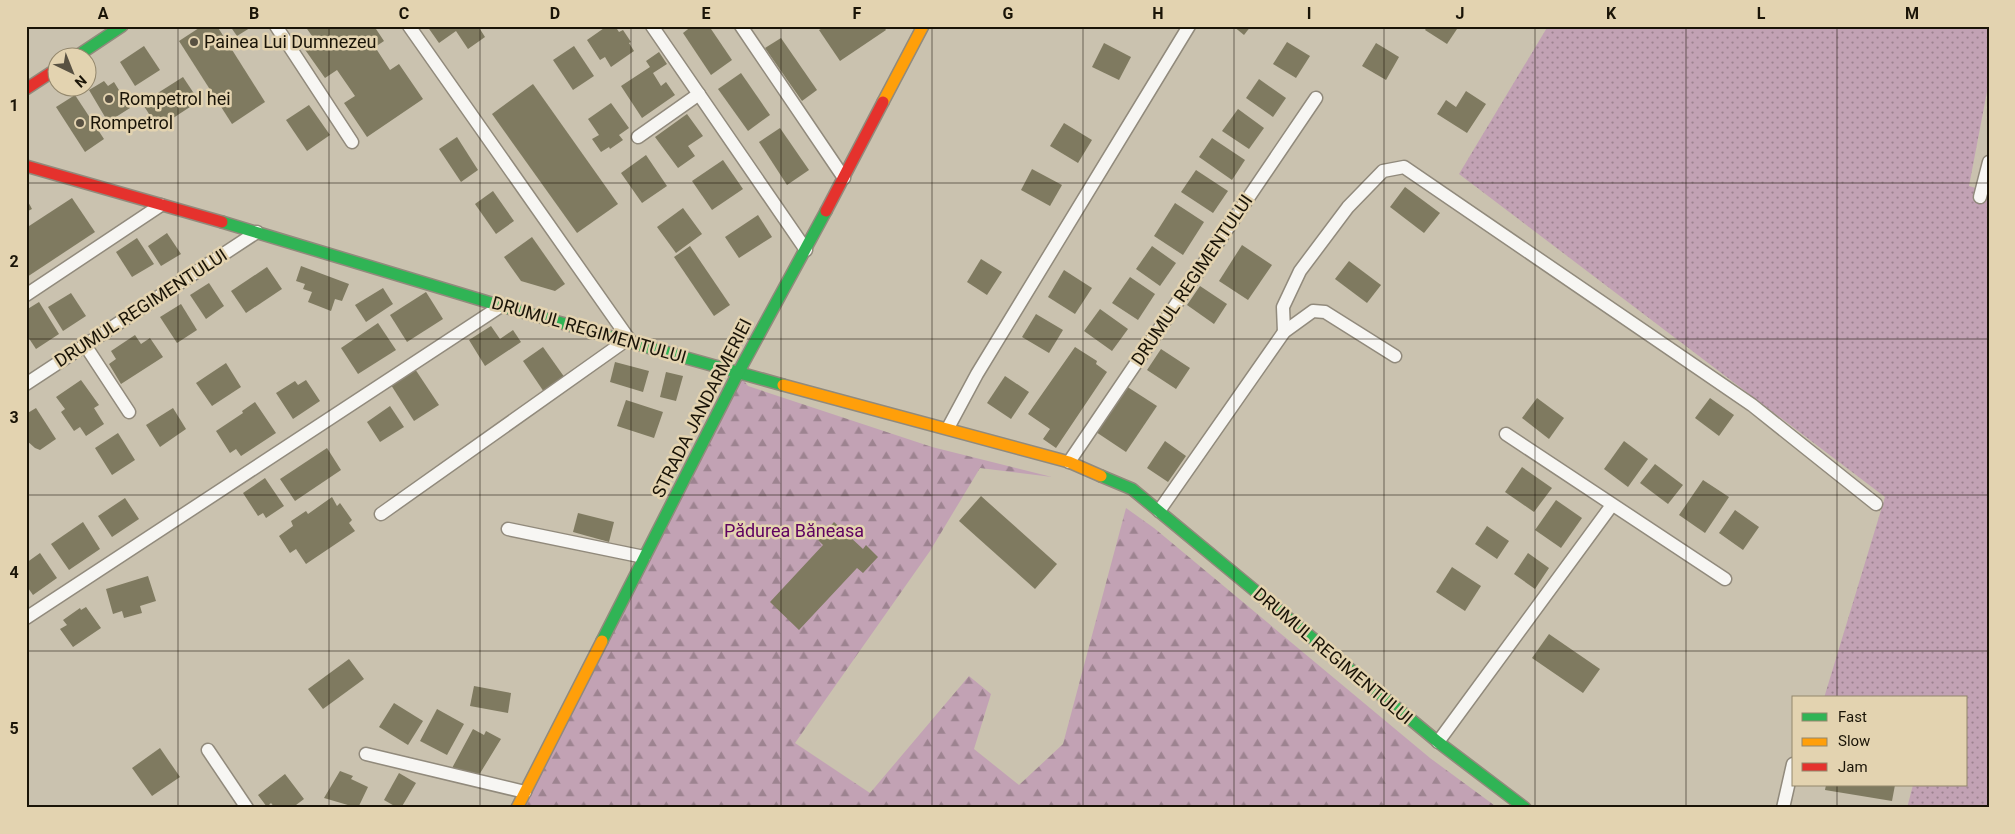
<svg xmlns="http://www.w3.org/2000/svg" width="2015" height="834" font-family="Roboto,sans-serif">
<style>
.grass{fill:url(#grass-dots)}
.forest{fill:url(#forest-firs)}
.building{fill:#7f7a60}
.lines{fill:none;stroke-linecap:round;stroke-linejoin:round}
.street-casing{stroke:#918a7c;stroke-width:15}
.fast-casing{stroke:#918a7c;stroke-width:14}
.slow-casing{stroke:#918a7c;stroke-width:14}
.jam-casing{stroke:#918a7c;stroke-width:14}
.street{stroke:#f7f6f3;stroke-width:12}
.fast{stroke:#30b455;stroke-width:11}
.slow{stroke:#ff9f0a;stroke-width:11}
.jam{stroke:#e5322d;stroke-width:11}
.grid{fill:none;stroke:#1a1407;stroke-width:1;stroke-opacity:0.55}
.poi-dot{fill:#585142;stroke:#e3d3b0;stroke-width:2}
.labels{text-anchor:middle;stroke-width:5;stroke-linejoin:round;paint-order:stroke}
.poi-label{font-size:18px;fill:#1a1407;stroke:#e3d3b0;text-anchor:start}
.street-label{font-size:18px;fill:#1a1407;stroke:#e3d3b0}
.park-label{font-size:18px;fill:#5f0260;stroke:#e3d3b0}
.neatline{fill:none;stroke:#1a1407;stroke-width:2}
.grid-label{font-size:16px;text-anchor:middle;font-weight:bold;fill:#1a1407}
</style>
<defs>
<pattern id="grass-dots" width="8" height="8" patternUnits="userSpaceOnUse" patternTransform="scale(1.25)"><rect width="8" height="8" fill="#c2a2b4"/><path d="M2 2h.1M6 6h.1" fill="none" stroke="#9d8390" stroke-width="1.8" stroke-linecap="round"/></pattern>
<pattern id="forest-firs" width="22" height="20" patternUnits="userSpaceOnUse" patternTransform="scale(1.25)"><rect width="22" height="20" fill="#c2a2b4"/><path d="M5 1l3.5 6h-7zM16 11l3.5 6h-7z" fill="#9d8390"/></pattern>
</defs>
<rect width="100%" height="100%" fill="#cac2af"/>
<polygon class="grass" points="1548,26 1989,26 1989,81 1969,186 1989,192 1989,808 1907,808 1913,785 1966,785 1966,698 1824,698 1885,497 1459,174"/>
<polygon class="forest" points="738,373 748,386 932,447 1052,477 980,468 930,551 795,743 870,793 969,676 991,694 974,749 1019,785 1063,744 1126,508 1154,528 1430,758 1498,808 517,808"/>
<g class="building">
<polygon points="202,26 217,26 265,102 232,124 179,41"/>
<polygon points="230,26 253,26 237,36"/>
<polygon points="305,26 374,26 384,41 375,47 390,70 399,64 423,99 367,137 344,103 355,96 337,70 325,78 301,44 312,36"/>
<polygon points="427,26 478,26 485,37 468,49 456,31 439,43"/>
<polygon points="607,26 615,26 619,32 623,30 631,42 629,43 634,51 611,67 605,57 600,60 587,40"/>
<polygon points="692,26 709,26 732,60 711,75 683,33"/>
<polygon points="826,26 883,26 886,30 840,61 819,30"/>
<polygon points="1233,26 1251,26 1244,35"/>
<polygon points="1428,26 1459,26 1447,44 1425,30"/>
<polygon points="781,38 817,90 802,101 765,48"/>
<polygon points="1287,42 1310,56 1296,78 1273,64"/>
<polygon points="1104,43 1131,57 1119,80 1092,67"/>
<polygon points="1376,43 1399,57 1386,80 1362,66"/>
<polygon points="144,46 160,70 135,86 120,62"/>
<polygon points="574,46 594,76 573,90 553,60"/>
<polygon points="659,52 667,64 653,73 661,86 666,82 675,95 642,118 621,86 650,67 646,61"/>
<polygon points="741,73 770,115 748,131 718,89"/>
<polygon points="183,77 199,101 158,128 142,103"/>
<polygon points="1259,79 1286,98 1273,117 1246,98"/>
<polygon points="104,81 108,86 114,82 130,108 108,122 89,90"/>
<polygon points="533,84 618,204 577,233 492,114"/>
<polygon points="1466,91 1486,104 1467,133 1437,114 1446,100 1456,107"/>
<polygon points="75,95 104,139 85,152 56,107"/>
<polygon points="611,103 629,128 619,135 623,140 610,149 609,147 601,152 592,139 599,135 588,119"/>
<polygon points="309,105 330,135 307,151 286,120"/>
<polygon points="1238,109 1264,128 1249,149 1222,131"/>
<polygon points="687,114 703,136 688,146 695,156 678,168 655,137"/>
<polygon points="1064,123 1092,140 1078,163 1050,146"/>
<polygon points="780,128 809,170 787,185 759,142"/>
<polygon points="457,137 478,170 461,182 439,149"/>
<polygon points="1212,138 1245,160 1232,180 1199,157"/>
<polygon points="646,155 667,186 642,203 621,173"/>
<polygon points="723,160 743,189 712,210 692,181"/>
<polygon points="1032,169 1062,185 1050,206 1021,190"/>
<polygon points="1196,170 1228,191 1213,213 1181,192"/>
<polygon points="1405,187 1440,213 1424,233 1390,207"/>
<polygon points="493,191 514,221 496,234 475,204"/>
<polygon points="26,198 32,209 26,212"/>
<polygon points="72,198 95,232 27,277 26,228"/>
<polygon points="1175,203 1204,222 1183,255 1154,236"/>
<polygon points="683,208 702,234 676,253 657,227"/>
<polygon points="758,215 772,237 739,258 725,237"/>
<polygon points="167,233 181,254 161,266 148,246"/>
<polygon points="532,237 565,284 555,291 521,281 504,257"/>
<polygon points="137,238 154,264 132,277 116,252"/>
<polygon points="1242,245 1272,265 1248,300 1219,281"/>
<polygon points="690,246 730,305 714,316 674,257"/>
<polygon points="1152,246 1176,263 1160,286 1136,269"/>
<polygon points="981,259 1002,272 987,295 967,282"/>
<polygon points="1349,261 1381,285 1367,303 1335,279"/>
<polygon points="301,266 349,284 342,301 335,299 331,311 308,302 312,292 303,289 305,284 296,281"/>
<polygon points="267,267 282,289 246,313 231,291"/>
<polygon points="1064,270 1092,288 1075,314 1048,297"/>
<polygon points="1130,277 1155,294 1138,320 1112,303"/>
<polygon points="209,283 224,306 206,319 190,295"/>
<polygon points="1200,286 1227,304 1214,324 1187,305"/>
<polygon points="383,288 393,304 366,322 355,305"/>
<polygon points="426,292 443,319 407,342 390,315"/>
<polygon points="71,293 86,316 63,331 48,307"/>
<polygon points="39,302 59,334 36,349 26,334 26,310"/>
<polygon points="181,304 197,330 177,343 160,317"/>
<polygon points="1100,309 1128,329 1112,351 1084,331"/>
<polygon points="1036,314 1063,330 1049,353 1022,337"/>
<polygon points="378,323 396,350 358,374 341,348"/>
<polygon points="491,326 500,339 513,330 521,342 485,366 469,340"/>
<polygon points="135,335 141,344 150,338 163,357 121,384 109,364 116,359 111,351"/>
<polygon points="543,347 565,378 544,392 523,361"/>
<polygon points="1075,347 1097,361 1096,364 1107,372 1056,448 1043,439 1050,429 1028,414"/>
<polygon points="1161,349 1190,368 1176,389 1147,370"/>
<polygon points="615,362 649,371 643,392 610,382"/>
<polygon points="226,363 241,387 212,406 196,383"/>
<polygon points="415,369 439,405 414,421 391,385"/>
<polygon points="666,372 683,376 676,401 660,397"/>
<polygon points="1005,376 1029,392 1011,419 987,403"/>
<polygon points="81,380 99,405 94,408 104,424 86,436 80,427 74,431 61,412 65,409 56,397"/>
<polygon points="306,380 320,401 293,419 276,393 295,381 298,385"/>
<polygon points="1126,386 1157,406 1126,452 1096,432"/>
<polygon points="1537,398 1564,418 1549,439 1522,418"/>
<polygon points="1710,398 1734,415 1719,436 1695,418"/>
<polygon points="626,400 663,412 654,438 617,426"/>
<polygon points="255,402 276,433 241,456 236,449 230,453 216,431 243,413 242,411"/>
<polygon points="390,406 404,427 380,442 367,422"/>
<polygon points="36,408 56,439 40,450 35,448 26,440 26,414"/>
<polygon points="173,408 186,429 160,447 146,425"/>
<polygon points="118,433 135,460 112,475 95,448"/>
<polygon points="1165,441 1186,456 1168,482 1147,468"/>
<polygon points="1624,441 1648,459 1628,487 1604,469"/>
<polygon points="327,448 341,470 295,501 280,479"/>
<polygon points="1655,464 1683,485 1668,504 1640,483"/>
<polygon points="1522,467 1552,488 1534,512 1505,492"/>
<polygon points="265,478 284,506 266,518 263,513 258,516 243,493"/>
<polygon points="1703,480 1729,497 1705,533 1679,515"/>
<polygon points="981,496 1057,564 1035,589 959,521"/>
<polygon points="332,497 337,506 340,503 352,520 349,523 355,531 306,564 296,549 290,553 279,536 293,526 291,521 306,511 308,514"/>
<polygon points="125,498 139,519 112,537 98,516"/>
<polygon points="1556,500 1582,518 1561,548 1535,530"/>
<polygon points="1735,510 1759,527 1743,550 1719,533"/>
<polygon points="578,513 614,522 609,542 573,532"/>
<polygon points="83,522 100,549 69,570 51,544"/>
<polygon points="834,522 863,549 866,545 878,557 863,573 857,568 799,630 770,602 823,545 818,540"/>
<polygon points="1487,526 1509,541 1497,559 1475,544"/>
<polygon points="40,553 57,578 33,595 26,585 26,563"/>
<polygon points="1528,553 1549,568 1535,589 1514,574"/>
<polygon points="1452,567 1481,586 1465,611 1436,592"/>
<polygon points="148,576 156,601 140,606 142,613 124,618 122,611 113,614 106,589"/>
<polygon points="86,607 101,628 73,647 60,629 67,625 63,620 80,608 81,610"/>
<polygon points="1549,634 1600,669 1583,693 1532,658"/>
<polygon points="349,659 364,679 323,709 308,689"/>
<polygon points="474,686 511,693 508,713 470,706"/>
<polygon points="394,703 423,721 408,745 379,727"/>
<polygon points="437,709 464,724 447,755 420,741"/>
<polygon points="473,729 484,735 486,731 501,739 479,775 451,770"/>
<polygon points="160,748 180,777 152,796 132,768"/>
<polygon points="340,771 353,776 351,779 368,787 358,808 324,798"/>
<polygon points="399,773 416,783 401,808 398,808 384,800"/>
<polygon points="285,774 304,799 292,808 275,808 271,803 267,807 258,795"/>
<polygon points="1826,785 1895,785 1892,801 1825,790"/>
</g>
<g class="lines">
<defs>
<g id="street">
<polyline points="276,26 352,142"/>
<polyline points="409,26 631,342"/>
<polyline points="652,26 806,250"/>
<polyline points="741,26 844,178"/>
<polyline points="638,137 699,94"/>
<polyline points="1980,197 1989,162"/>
<polyline points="26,295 161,205"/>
<polyline points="1284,332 1283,307 1300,271 1348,207 1383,171 1404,167 1752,405 1876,504"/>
<polyline points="85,345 129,412"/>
<polyline points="26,384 257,232"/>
<polyline points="948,428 977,374 1189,26"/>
<polyline points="1506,434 1725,579"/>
<polyline points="1069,462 1316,98"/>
<polyline points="1159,511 1284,332 1313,311 1325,312 1395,356"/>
<polyline points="381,514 625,341"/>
<polyline points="508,529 644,557"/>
<polyline points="26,618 501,306"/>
<polyline points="1438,742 1612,505"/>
<polyline points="208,750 247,808"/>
<polyline points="366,754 525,792"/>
<polyline points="1783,808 1793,764"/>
</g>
<g id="fast">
<polyline points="74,58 122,26"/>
<polyline points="222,222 501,306 783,385"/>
<polyline points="1101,476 1132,489 1438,742 1525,808"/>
<polyline points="602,641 738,373 826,211"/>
</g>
<g id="slow">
<polyline points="883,102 923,26"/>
<polyline points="783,385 1069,462 1101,476"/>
<polyline points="517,808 602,641"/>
</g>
<g id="jam">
<polyline points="26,89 58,68"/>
<polyline points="26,166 222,222"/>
<polyline points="826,211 883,102"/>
</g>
</defs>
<use href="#street" class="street-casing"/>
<use href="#fast" class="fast-casing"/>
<use href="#slow" class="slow-casing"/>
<use href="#jam" class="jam-casing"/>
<use href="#street" class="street"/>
<use href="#fast" class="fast"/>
<use href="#slow" class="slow"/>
<use href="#jam" class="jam"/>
</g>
<path class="grid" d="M178 26V808M329 26V808M480 26V808M631 26V808M781 26V808M932 26V808M1083 26V808M1234 26V808M1384 26V808M1535 26V808M1686 26V808M1837 26V698M26 183H1989M26 339H1989M26 495H1989M26 651H1989M1837 785V808"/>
<g class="poi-dot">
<circle cx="194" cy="42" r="5"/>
<circle cx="109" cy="99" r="5"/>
<circle cx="80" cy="123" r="5"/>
</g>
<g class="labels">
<g class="poi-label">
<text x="204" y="48">Painea Lui Dumnezeu</text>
<text x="119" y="105">Rompetrol hei</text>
<text x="90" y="129">Rompetrol</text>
</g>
<g class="street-label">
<text transform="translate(1192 280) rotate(-56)" y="6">DRUMUL REGIMENTULUI</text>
<text transform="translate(141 308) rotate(-33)" y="6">DRUMUL REGIMENTULUI</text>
<text transform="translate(589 330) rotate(16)" y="6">DRUMUL REGIMENTULUI</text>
<text transform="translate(702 408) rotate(-63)" y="6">STRADA JANDARMERIEI</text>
<text transform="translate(1333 656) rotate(40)" y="6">DRUMUL REGIMENTULUI</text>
</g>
<g class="park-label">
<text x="794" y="537">Pădurea Băneasa</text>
</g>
</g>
<rect width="2015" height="834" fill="none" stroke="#e3d3b0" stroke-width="55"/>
<rect x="1792" y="696" width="175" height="90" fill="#e3d3b0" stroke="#93876c"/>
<rect x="1802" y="713" width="25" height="8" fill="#30b455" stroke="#93876c"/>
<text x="1838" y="722" font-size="15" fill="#1a1407">Fast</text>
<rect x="1802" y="738" width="25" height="8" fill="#ff9f0a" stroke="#93876c"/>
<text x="1838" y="746" font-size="15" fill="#1a1407">Slow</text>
<rect x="1802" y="763" width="25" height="8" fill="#e5322d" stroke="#93876c"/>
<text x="1838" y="772" font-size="15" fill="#1a1407">Jam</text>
<g transform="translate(72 72) rotate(137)"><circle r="24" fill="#e3d3b0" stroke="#93876c"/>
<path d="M0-4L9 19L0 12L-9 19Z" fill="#585142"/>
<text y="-8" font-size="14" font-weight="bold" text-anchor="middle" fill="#1a1407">N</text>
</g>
<rect x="28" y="28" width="1960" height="778" class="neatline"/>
<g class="grid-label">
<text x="103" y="19">A</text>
<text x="254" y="19">B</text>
<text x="404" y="19">C</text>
<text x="555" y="19">D</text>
<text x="706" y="19">E</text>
<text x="857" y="19">F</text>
<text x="1008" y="19">G</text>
<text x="1158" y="19">H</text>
<text x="1309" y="19">I</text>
<text x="1460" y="19">J</text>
<text x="1611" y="19">K</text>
<text x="1761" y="19">L</text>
<text x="1912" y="19">M</text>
<text x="14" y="111">1</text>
<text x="14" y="267">2</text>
<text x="14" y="423">3</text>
<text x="14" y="578">4</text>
<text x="14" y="734">5</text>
</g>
</svg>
